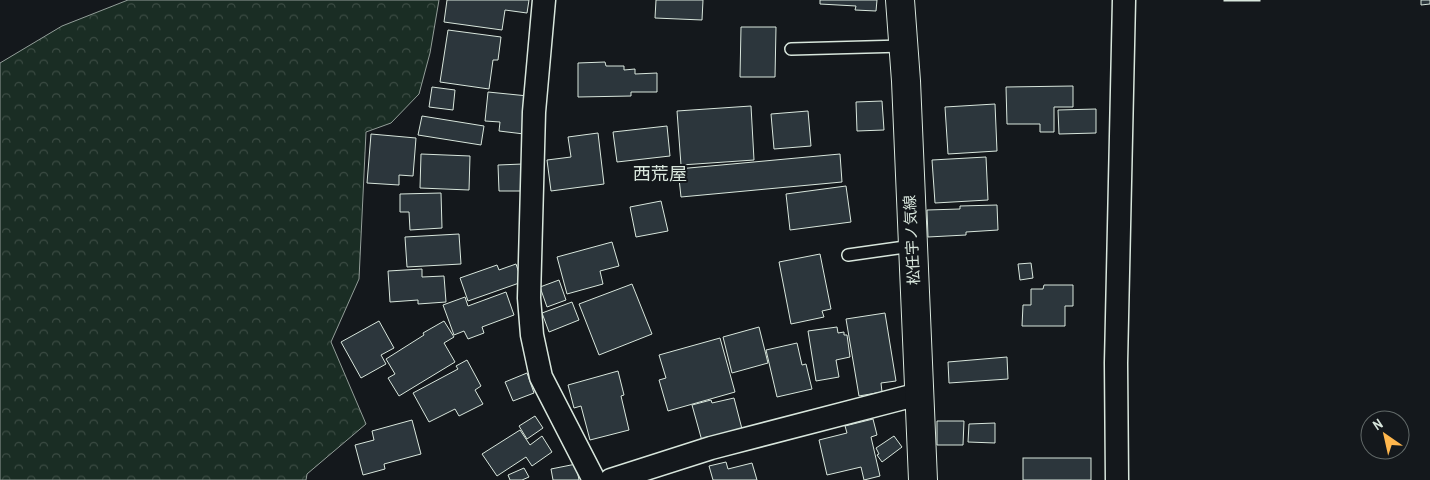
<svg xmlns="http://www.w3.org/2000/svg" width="1430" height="480" font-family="'Archivo Narrow','Noto Sans JP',sans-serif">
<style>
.forest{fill:url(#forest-crowns);stroke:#939e99}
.building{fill:#2c363c;stroke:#d8e6dc}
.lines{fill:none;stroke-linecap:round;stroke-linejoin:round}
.lane-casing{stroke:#d8e6dc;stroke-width:14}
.street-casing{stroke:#d8e6dc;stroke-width:25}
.primary-casing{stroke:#d8e6dc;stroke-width:30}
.lane{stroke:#14181c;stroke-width:11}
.street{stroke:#14181c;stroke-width:22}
.primary{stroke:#14181c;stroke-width:28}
.labels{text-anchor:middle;stroke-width:4;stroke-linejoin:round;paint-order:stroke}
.street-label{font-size:15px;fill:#d8e6dc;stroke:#14181c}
.quarter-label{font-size:18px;fill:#d8e6dc;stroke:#14181c}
</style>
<defs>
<pattern id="forest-crowns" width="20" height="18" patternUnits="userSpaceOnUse" patternTransform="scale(1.25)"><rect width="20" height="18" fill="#1a2d24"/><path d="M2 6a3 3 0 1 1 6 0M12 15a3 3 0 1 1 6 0" fill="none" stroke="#3b4b43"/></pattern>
</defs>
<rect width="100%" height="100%" fill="#14181c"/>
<polygon class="forest" points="128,0 439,0 430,53 419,94 391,123 366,132 359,279 331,342 366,424 307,474 306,480 0,480 0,63 62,26"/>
<g class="building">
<polygon points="447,0 529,0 527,13 505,10 502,30 444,22"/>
<polygon points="656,0 703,0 702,20 655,18"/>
<polygon points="820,0 877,0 876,11 855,10 856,6 820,4"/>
<rect x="1224" y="0" width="36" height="1"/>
<polygon points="1421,0 1430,0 1430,4 1421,5"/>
<polygon points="741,27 776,27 775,77 740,77"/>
<polygon points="448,30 501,37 498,60 493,60 489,89 440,82"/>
<polygon points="605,62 606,66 624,66 624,70 635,69 635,74 657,73 657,92 631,92 631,96 578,97 578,63"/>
<polygon points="1073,86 1073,107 1054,107 1054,132 1040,132 1040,124 1007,124 1006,87"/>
<polygon points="432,87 455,90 453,110 429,107"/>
<polygon points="488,92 528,96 524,134 499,131 500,122 485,121"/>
<polygon points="882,101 884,130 857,131 856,102"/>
<polygon points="995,104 997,151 948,154 945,107"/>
<polygon points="751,106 754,160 681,165 677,111"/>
<polygon points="1096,109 1096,133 1059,134 1058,110"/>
<polygon points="808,111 811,146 774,149 771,114"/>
<polygon points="422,116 484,126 481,145 418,135"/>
<polygon points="667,126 670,156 617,162 613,132"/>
<polygon points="598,133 604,184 551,191 547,160 571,157 568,137"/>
<polygon points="371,134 416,138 413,176 399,175 399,185 367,183"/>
<polygon points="421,154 470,156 469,190 420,188"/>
<polygon points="840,154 842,182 681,197 678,169"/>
<polygon points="986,157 988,200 935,203 932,160"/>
<polygon points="523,164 523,191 499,191 498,165"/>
<polygon points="846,186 851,222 790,230 786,194"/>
<polygon points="441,193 442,228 410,230 409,212 400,212 400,194"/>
<polygon points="661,201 668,231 636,237 630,207"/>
<polygon points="997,205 998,230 966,232 966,235 928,237 927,210 960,209 960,206"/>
<polygon points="459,234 461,264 407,267 405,237"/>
<polygon points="612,242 619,266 600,271 603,284 567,294 557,257"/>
<polygon points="820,254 831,309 822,311 824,317 791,324 779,262"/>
<polygon points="1031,263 1033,278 1020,280 1018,264"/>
<polygon points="516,264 522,282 468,301 460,278 497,265 499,270"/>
<polygon points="422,269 422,277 444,276 446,302 418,304 418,300 390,302 388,271"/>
<polygon points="559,280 566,300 547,307 540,287"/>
<polygon points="632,284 652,334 599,355 579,304"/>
<polygon points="1044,285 1073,285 1073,306 1065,306 1065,326 1022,326 1023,305 1031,305 1031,289 1043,289"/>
<polygon points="506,292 514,315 482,327 484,333 468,339 464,331 454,335 443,305 465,297 468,306"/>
<polygon points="572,302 579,320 549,332 542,313"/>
<polygon points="885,313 896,381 881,383 882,392 859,396 846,319"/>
<polygon points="379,321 394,348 381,355 386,364 361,378 341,342"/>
<polygon points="444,321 454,337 444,343 455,362 399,396 388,378 395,374 386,359 424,335 423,333"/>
<polygon points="759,327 768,363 732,373 723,337"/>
<polygon points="837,327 838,333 844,332 844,335 847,335 850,357 836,360 839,377 816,381 808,331"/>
<polygon points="720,338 735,392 668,411 659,380 666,378 659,355"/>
<polygon points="797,343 802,365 806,364 812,389 777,397 766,350"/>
<polygon points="1007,357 1008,379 949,383 948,362"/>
<polygon points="467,360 481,386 475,390 483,404 459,416 455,409 429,422 413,393 458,369 456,366"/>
<polygon points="618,371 624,395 621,396 629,430 590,440 581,406 574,408 568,385"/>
<polygon points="527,373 534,393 513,401 505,382"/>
<polygon points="734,398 742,429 702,441 692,405 711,400 712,403"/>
<polygon points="535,416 543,428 527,439 519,426"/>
<polygon points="873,419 877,435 871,437 880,476 864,480 861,467 827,475 819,440 847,433 845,426"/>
<polygon points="412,420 421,454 384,464 385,469 363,475 355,445 374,440 372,431"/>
<polygon points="937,421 964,421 963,445 937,445"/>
<polygon points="995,423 995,443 968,442 969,424"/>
<polygon points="520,430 530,445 542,436 552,452 532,466 526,457 497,476 482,454"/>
<polygon points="894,436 902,447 882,462 877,455 879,454 876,448"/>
<rect x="1023" y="458" width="68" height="22"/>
<polygon points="726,462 728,469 752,463 757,480 713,480 709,466"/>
<polygon points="576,464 579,480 553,480 551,469"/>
<polygon points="524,468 529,477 522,480 510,480 508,475"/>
</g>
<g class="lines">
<defs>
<g id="lane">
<polyline points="791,49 903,46"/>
<polyline points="848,255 912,246"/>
</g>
<g id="street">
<polyline points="544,0 534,112 529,298 532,335 541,377 594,480"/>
<polyline points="611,480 711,448 919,394"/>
<polyline points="1117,480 1116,363 1124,0"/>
</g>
<polyline id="primary" points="900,0 906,81 923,480"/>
</defs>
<use href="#lane" class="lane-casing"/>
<use href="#street" class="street-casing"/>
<use href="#primary" class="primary-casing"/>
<use href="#lane" class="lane"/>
<use href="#street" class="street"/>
<use href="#primary" class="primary"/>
</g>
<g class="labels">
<g class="street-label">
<text transform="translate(912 240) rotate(-93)" y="5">松任宇ノ気線</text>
</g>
<g class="quarter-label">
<text x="660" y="180">西荒屋</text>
</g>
</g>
<g transform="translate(1385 435) rotate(326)"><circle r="24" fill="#14181c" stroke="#626a69"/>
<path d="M0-4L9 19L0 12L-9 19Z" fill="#ffb74d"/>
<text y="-8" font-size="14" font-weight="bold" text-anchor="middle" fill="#d8e6dc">N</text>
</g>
</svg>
